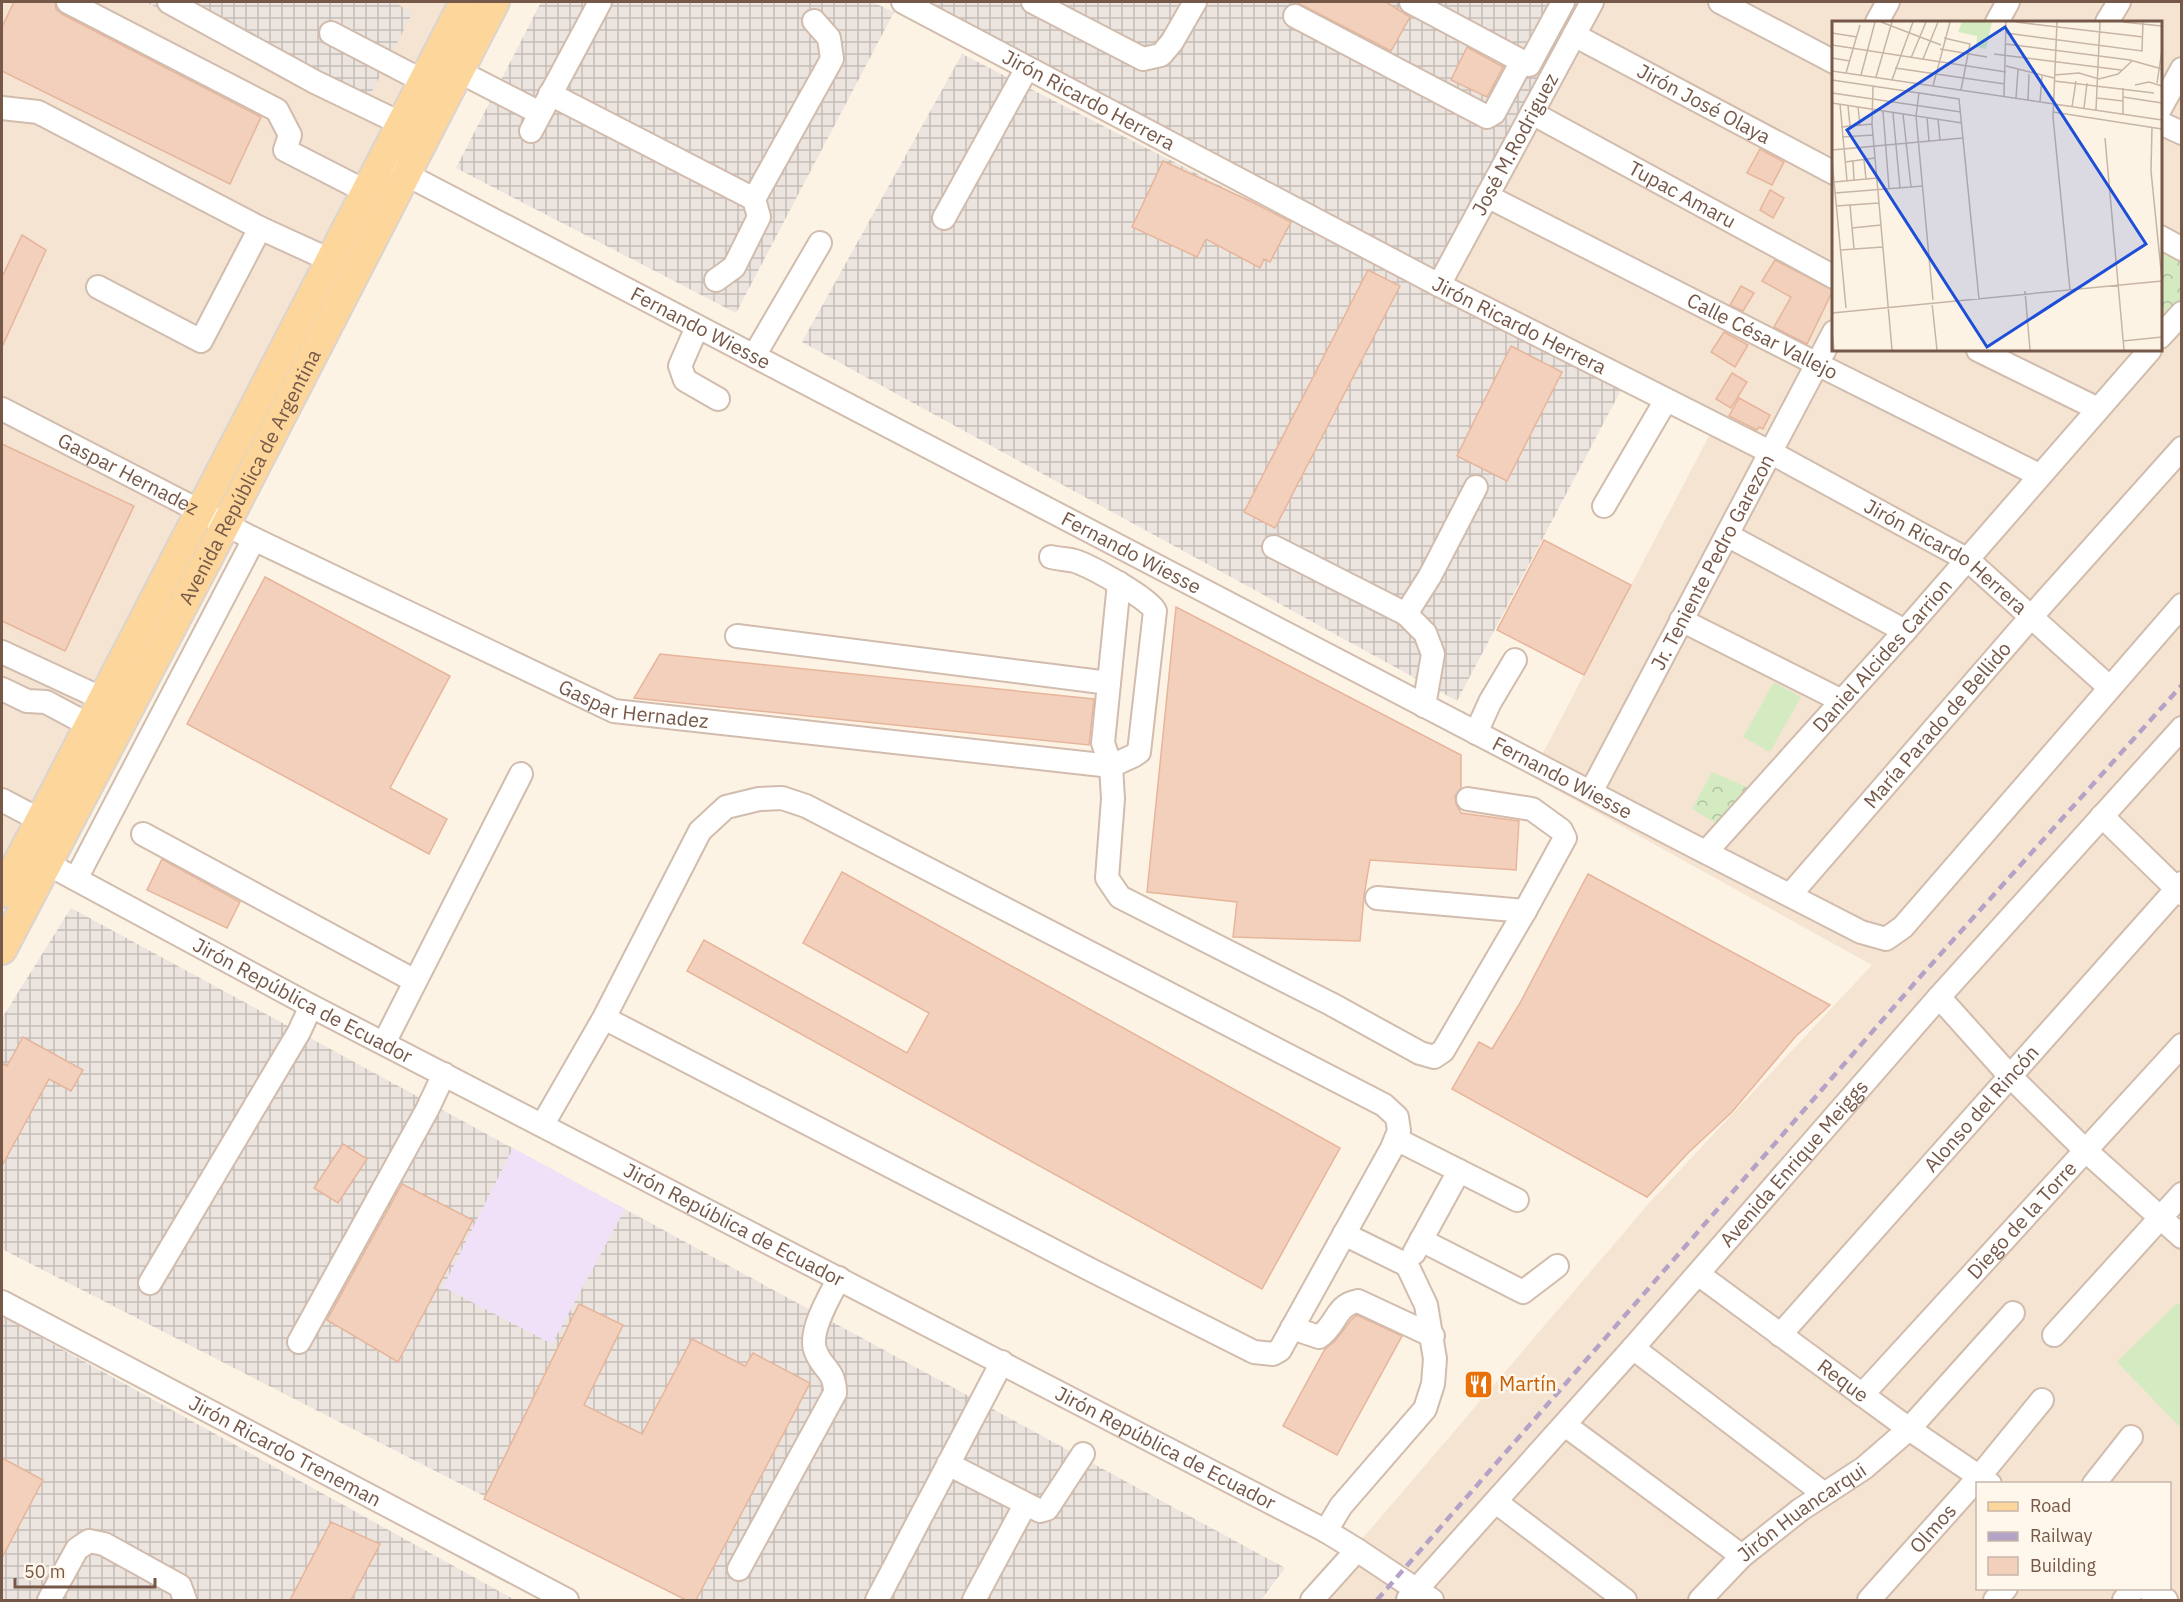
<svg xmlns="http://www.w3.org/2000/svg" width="2183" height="1602" font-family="'IBM Plex Sans',sans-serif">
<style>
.residential{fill:#f5e4d2;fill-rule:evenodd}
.industrial{fill:url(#industrial-grid)}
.education{fill:#f0e1f9}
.park{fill:url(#park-crowns)}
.garden{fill:#d4ebc2}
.building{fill:#f3d0bb;stroke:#e6b59b;stroke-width:1.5}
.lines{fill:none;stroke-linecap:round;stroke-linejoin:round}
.minor-casing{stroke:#d1bcad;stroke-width:26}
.major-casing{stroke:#dbd4d0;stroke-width:32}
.minor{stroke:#fff;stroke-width:22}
.major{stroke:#fdd69b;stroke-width:28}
.rail{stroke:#b5a2c7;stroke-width:4.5;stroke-dasharray:9 6;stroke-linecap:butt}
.labels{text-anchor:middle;stroke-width:5;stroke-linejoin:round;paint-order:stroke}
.street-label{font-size:20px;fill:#765849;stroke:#fff7eb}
.food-label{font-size:20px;fill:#c56008;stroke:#fff7eb;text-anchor:start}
.inset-road{fill:none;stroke:#c7b5a6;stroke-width:1.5}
.view{fill:#1d4ed8;fill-opacity:0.15;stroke:#1d4ed8;stroke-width:3}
.inset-edge{fill:none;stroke:#765849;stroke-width:3}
</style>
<defs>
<pattern id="industrial-grid" width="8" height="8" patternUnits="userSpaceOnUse" patternTransform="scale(1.5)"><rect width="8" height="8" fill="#ece5df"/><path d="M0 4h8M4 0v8" fill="none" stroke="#c4bcb7"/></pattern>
<pattern id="park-crowns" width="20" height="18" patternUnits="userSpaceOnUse" patternTransform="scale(1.5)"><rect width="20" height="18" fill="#d4ebc2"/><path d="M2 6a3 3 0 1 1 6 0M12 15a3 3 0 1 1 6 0" fill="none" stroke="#b1c1a0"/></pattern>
</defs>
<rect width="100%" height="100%" fill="#fdf3e4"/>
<g class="residential">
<polygon points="2,2 483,2 2,924"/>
<path d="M1585 2H2181V1600H1299L1369 1531 1650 1202 1872 965 1531 776 1710 434 1431 288ZM1834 22H2160V350H1834ZM1978 1484H2170V1588H1978Z"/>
</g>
<g class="industrial">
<polygon points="146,2 392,2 413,12 361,113"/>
<polygon points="541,2 872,2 894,12 736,313 456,168"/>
<polygon points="928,2 1578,2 1435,272"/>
<polygon points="962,54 1621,390 1457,701 802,342"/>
<polygon points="71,908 1285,1568 1261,1600 687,1600 2,1249 2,1018"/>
<polygon points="2,1316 515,1600 2,1600"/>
</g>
<polygon class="education" points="513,1148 625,1209 552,1344 443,1287"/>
<g class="park">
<polygon points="2160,247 2182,259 2181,299 2161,324"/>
<polygon points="1712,772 1747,787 1717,824 1692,809"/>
</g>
<g class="garden">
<polygon points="1774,682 1801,697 1770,752 1743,737"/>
<polygon points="2177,1303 2182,1307 2181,1428 2117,1362"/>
</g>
<g class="building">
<polygon points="14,2 55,2 56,9 62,14 261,117 230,184 2,71 2,27"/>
<polygon points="1296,2 1386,2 1410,17 1391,51"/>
<polygon points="1467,47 1503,67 1487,97 1451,80"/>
<polygon points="1760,149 1784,162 1772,185 1747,173"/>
<polygon points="1163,161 1250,201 1291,222 1270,262 1264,259 1260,268 1206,239 1197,257 1132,227"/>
<polygon points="1770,190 1784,198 1773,218 1760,210"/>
<polygon points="22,235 46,250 2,347 2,277"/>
<polygon points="1775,260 1833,290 1807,344 1774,327 1791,297 1762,281"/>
<polygon points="1368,270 1400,286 1275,528 1244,512"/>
<polygon points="1741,286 1754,293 1743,311 1730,305"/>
<polygon points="1724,332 1748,345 1735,367 1711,352"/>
<polygon points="1511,346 1562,372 1507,481 1457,456"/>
<polygon points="1732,373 1747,382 1731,408 1716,399"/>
<polygon points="1739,398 1770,415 1763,429 1759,427 1757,430 1729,416"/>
<polygon points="2,444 134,506 65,651 2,621"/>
<polygon points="1544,540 1631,585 1584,675 1497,630"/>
<polygon points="265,577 450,676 390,788 447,819 429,854 187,724"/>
<polygon points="1176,607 1461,755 1461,788 1455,796 1456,804 1461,813 1519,821 1516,870 1370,860 1364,896 1360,941 1233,937 1237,902 1147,892"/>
<polygon points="660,654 1094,699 1089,745 634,698"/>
<polygon points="162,859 240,902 227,928 147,890"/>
<polygon points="842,872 1340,1148 1262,1289 687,971 704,940 907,1053 929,1013 803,943"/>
<polygon points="1588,874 1830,1005 1796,1036 1732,1112 1689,1152 1647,1197 1452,1089 1479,1042 1492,1049 1520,1003"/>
<polygon points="23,1037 83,1070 71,1091 49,1079 2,1166 2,1063 7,1066"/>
<polygon points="343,1144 367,1159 338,1203 314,1188"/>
<polygon points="402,1184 473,1220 398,1362 327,1320"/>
<polygon points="579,1304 623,1325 584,1405 642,1434 692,1339 745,1366 753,1353 810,1383 696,1600 686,1600 484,1499"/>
<polygon points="1357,1315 1402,1336 1337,1455 1283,1426 1325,1349 1335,1341 1351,1320"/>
<polygon points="2,1458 43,1480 2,1558"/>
<polygon points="331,1522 380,1544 351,1600 290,1600"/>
</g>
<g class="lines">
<defs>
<g id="minor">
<polyline points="68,2 277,110 290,135 285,150 365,191"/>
<polyline points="169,2 315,82 400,123"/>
<path id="s1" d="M903 2 1439 285 1770 452 1968 560 2109 687"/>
<polyline points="1033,2 1143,59 1161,55 1172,42 1195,2"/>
<polyline points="1411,2 1529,65 1563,2"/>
<polyline points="1720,2 1834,62"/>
<polyline points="1295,16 1487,117 1494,113 1522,61"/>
<polyline points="1877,22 1888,2"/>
<polyline points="1997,22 2008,2"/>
<polyline points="2107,22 2119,2"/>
<polyline points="331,33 423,81"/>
<path id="s2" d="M1574 35 1834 173"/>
<polyline points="458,71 540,113"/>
<polyline points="550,94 754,199 759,217 734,267 716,280"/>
<polyline points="2,108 38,112 260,228 330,260"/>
<polyline points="2160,109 2182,69"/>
<path id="s3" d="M1532 113 1834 277"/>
<polyline points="2160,123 2182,133"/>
<polyline points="531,131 600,2"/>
<path id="s4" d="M392 167 1678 838 1861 932 1886 939 1903 927 2182 605"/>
<path id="s5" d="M1487 196 1817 364 2039 475"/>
<polyline points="754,199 832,59 829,38 814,21"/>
<polyline points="944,218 1027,68"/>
<polyline points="2160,237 2182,249"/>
<path id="s6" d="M1439 285 1592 2"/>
<polyline points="98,287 201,341 260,228"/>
<polyline points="697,327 680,366 685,380 718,399"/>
<polyline points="2160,337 2182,313"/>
<polyline points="1978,350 2098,409"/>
<polyline points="754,356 820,243"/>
<path id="s7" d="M2 409 254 539 614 711 1111 766 1133 756 1139 752 1155 611C1149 598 1090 566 1075 561 1067 559 1059 559 1051 557"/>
<polyline points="1604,506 1666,400"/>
<polyline points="1727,535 1905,631"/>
<polyline points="1274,547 1406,614"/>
<polyline points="1119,583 1103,743 1111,766 1113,799 1107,878 1120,897 1331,1004 1420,1053 1434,1057 1443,1051 1525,911 1565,838 1561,830 1532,809 1468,799"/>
<polyline points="1681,620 1842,701"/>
<polyline points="737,636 1109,683"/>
<polyline points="2,652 103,699"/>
<polyline points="2,689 27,701 46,702 89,725"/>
<polyline points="1424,706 1433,654 1425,633 1406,614 1430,576 1476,487"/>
<polyline points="1476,733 1490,702 1515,660"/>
<path id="s8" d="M1591 792 1834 332"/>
<polyline points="2,800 40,820"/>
<polyline points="2102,816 2182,894"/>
<polyline points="143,834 415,981"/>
<path id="s9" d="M1706 852 1905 631 2150 350"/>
<path id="s10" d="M33 856 311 1006 1326 1531 1357 1550 1432 1600"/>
<polyline points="76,879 254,539"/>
<path id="s11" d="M1790 895 2031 617 2182 448"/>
<polyline points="1377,898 1525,911"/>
<polyline points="1939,997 2009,1075 2085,1150 2182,1237"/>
<polyline points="384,1043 521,774"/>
<polyline points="543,1124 604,1018 700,831 726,807 759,799 782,798 806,806 1384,1105 1397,1117 1399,1131 1392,1148 1280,1350 1273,1354 1254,1352 1091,1270 604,1018"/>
<polyline points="1396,1139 1517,1200"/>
<polyline points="1421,1240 1523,1292 1557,1266"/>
<polyline points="1414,1253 1459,1171"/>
<path id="s12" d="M1698 1274 1909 1429 1990 1484"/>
<polyline points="150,1283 299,1032 311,1006"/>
<path id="s13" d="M2 1302 567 1600"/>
<path d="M1292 1328 1319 1337C1337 1325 1335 1305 1358 1301L1433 1336"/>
<path id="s14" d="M1780 1335 2182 883"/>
<polyline points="2054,1335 2182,1194"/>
<polyline points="299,1342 427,1110 444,1074"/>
<polyline points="1633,1348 1823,1493"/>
<path id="s15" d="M1862 1395 2182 1045"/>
<polyline points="1565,1425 1742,1556"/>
<polyline points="948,1464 1040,1511 1047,1509 1083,1454"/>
<polyline points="2094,1484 2131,1437"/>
<polyline points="1496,1502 1625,1600"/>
<polyline points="1326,1531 1341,1506 1425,1409 1433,1384 1435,1359 1426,1305 1407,1265 1344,1234"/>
<path d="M739 1569 835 1393C835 1370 823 1370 816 1352 807 1333 830 1296 839 1278"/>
<polyline points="2146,1588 2166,1600"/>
<path id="s16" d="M1408 1599 1633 1348 1939 997 2182 728"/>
<polyline points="49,1600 77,1549 89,1541 104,1544 180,1586 185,1600"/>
<polyline points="877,1600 1002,1362"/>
<polyline points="974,1600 1025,1505"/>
<polyline points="1312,1600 1357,1550"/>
<path id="s17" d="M1700 1600 1742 1556 1800 1510 1864 1468 1909 1429 2013 1313"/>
<path id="s18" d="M1869 1600 1979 1477 2042 1400"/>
<polyline points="1995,1600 2006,1588"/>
<polyline points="2124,1600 2135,1588"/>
</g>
<g id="major">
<polyline points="2,893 464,2"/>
<path id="s19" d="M2 950 226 524 495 2"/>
</g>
</defs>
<use href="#minor" class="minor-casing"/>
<use href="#major" class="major-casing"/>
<use href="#minor" class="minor"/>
<use href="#major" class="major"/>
<polyline class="rail" points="1377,1600 1920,977 2182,685"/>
</g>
<defs>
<symbol id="restaurant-square" viewBox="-11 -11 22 22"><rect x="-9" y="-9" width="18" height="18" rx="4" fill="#e8710a" stroke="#fff7eb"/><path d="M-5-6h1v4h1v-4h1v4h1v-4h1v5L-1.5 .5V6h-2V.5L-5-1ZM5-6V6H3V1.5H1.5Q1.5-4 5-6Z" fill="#fff"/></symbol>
</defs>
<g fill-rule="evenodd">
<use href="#restaurant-square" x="1462" y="1368" width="33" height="33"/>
</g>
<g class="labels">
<g class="street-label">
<text dy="7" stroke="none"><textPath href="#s1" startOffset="210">Jirón Ricardo Herrera</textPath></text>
<text dy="7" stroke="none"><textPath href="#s2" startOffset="147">Jirón José Olaya</textPath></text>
<text dy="7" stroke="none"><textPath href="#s6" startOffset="160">José M.Rodriguez</textPath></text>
<text dy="7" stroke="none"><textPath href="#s3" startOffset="171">Tupac Amaru</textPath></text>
<text dy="7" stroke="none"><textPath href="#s1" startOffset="696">Jirón Ricardo Herrera</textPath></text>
<text dy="7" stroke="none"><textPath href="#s4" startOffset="348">Fernando Wiesse</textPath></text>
<text dy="7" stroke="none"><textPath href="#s5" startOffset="309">Calle César Vallejo</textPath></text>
<text dy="7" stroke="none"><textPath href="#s7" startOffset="142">Gaspar Hernadez</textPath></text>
<text dy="7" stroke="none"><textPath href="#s19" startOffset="534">Avenida República de Argentina</textPath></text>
<text dy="7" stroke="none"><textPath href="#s4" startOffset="834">Fernando Wiesse</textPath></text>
<text dy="7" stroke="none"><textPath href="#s1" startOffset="1182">Jirón Ricardo Herrera</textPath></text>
<text dy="7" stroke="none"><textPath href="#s8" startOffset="260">Jr. Teniente Pedro Garezon</textPath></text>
<text dy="7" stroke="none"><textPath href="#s9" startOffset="264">Daniel Alcides Carrion</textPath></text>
<text dy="7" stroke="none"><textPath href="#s7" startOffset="700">Gaspar Hernadez</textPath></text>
<text dy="7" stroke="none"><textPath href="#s11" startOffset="225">María Parado de Bellido</textPath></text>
<text dy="7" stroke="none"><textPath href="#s4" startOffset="1320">Fernando Wiesse</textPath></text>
<text dy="7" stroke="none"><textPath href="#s10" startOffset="306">Jirón República de Ecuador</textPath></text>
<text dy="7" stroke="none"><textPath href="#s14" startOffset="303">Alonso del Rincón</textPath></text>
<text dy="7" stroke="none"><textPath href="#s16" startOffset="582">Avenida Enrique Meiggs</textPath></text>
<text dy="7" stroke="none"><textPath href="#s15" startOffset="237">Diego de la Torre</textPath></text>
<text dy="7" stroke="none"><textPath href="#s10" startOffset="792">Jirón República de Ecuador</textPath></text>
<text dy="7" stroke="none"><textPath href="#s12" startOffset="180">Reque</textPath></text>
<text dy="7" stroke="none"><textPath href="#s10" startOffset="1278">Jirón República de Ecuador</textPath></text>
<text dy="7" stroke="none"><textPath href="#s13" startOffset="320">Jirón Ricardo Treneman</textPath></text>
<text dy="7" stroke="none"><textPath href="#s17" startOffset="135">Jirón Huancarqui</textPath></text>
<text dy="7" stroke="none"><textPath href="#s18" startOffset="96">Olmos</textPath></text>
</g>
<g class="food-label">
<text x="1499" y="1391">Martín</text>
</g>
</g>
<g transform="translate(1832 21)">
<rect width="330" height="330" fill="#fdf3e4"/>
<path d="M130 1H160L154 28 144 26 145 15 126 11Z" fill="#d4ebc2"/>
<path class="inset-road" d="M49 1 109 24M184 1 311 16M225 1 221 96 238 269M291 1 330 5M0 12 25 16M174 12 310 30 311 1M112 17 138 23 129 69M174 23 298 39 330 48M0 24 174 51M108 28 155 36M162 33 289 49M0 37 18 40M79 37 94 1M91 38 106 1M174 45 222 57M63 47 173 63M0 50 330 99M14 52 28 4M29 54 43 1M222 54 247 52 267 58 286 53 300 40M44 56 60 1M0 59 127 78 147 278M60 59 81 1M222 60 322 72M325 62 330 29M303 64 317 61 330 65M101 65 118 1M41 66 40 103 60 329M0 72 129 91M87 72 84 95 101 279M172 75 174 1M291 76 330 82M184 77 186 49M265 77 291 80M196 79 197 53M208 81 210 55M0 82 130 102M8 83 15 160M16 85 18 105M26 86 28 104M240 86 244 60M252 87 255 62M264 89 268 1M51 90 57 167M221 91 330 108M61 92 68 167M71 93 79 166M291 93V67M95 96 97 120M106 98 108 119M9 106 40 103M320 106 319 150 330 259M10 116 41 114M273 117 292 329M0 129 131 117M0 139 14 287M32 139 34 158M21 140 22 159M13 141 43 137M2 161 45 157M3 172 91 165M18 184 22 228M4 185 47 182M20 207 49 204M8 229 51 226M193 270 198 329M100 282 105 329M0 292 330 260M0 310 2 329M291 320 330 316"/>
<path class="view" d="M173 6 314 223 155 326 15 109Z"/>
<rect width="330" height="330" class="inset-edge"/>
</g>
<rect width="2183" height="1602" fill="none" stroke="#765849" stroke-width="6"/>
<rect x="1976" y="1482" width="195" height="108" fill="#fff7eb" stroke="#c8b7aa" stroke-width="1.5"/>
<rect x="1988" y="1502" width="30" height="9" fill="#fdd69b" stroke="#c8b7aa" stroke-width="1.5"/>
<text x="2030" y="1512" font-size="18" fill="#765849">Road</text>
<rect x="1988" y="1532" width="30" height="9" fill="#b5a2c7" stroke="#c8b7aa" stroke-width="1.5"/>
<text x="2030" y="1542" font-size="18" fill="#765849">Railway</text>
<rect x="1988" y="1557" width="30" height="18" fill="#f3d0bb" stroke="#c8b7aa" stroke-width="1.5"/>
<text x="2030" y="1572" font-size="18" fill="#765849">Building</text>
<path d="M15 1578v9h140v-9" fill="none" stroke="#765849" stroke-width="3"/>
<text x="24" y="1578" font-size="18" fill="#765849" stroke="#fff7eb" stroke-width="4.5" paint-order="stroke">50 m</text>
</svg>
